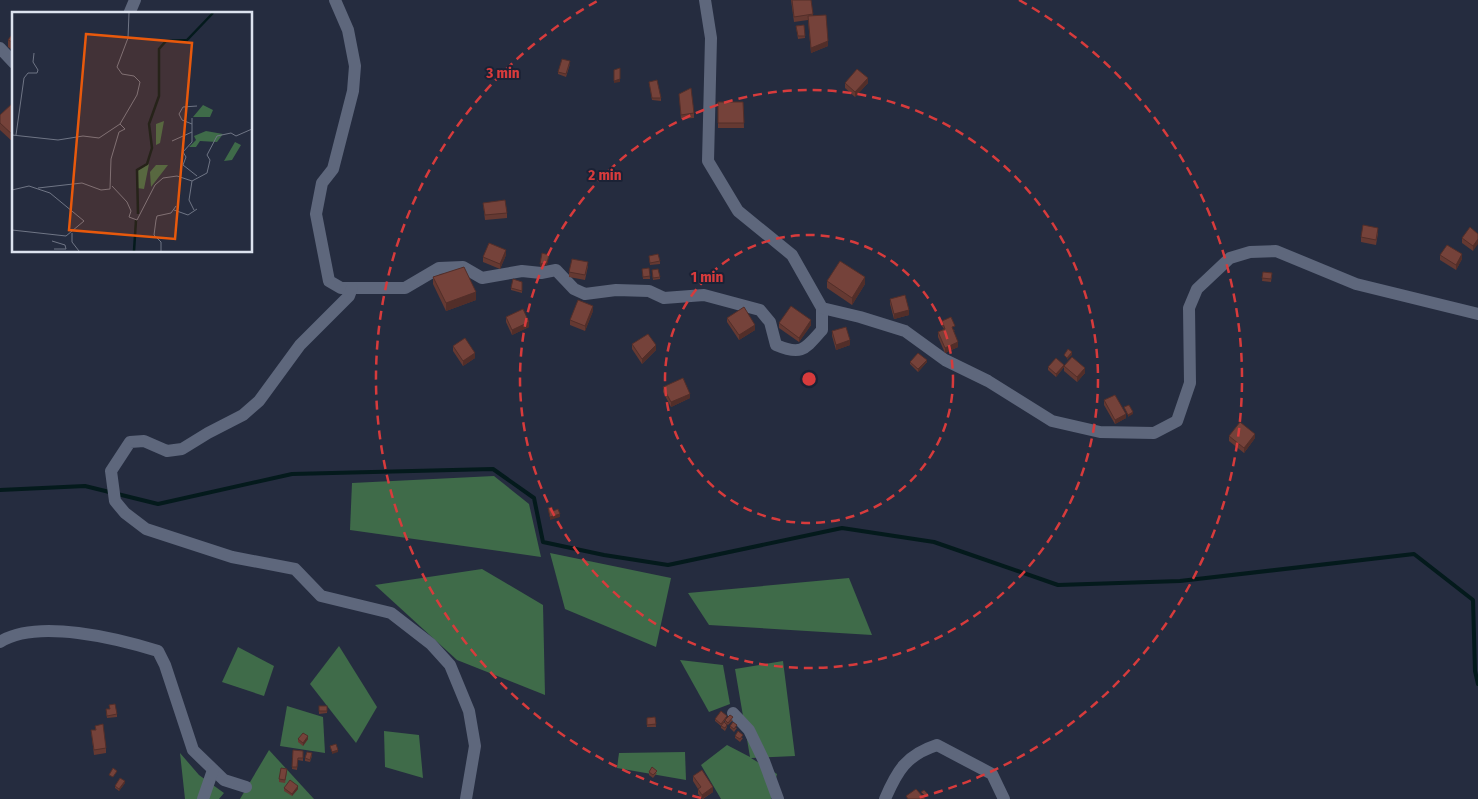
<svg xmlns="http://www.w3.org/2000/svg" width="1478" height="799" font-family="'Fira Sans Condensed',sans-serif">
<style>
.forest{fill:#3f6b49}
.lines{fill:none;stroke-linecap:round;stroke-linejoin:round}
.stream{stroke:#041a1c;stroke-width:4}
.minor{stroke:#5e677c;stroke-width:12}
.wall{fill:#653932}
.shaded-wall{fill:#522e29}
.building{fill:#75423a;stroke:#522e29}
.ring{fill:none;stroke:#d73b3c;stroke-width:2.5;stroke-dasharray:9 6}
.inset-river{fill:none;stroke:#041a1c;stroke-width:2.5}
.inset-road{fill:none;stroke:#6f7585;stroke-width:1}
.view{fill:#e8590c;fill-opacity:0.15;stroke:#e8590c;stroke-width:2.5}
.inset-edge{fill:none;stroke:#dde3ef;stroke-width:2.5}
.centre{fill:#d73b3c;stroke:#1b2235;stroke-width:2.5}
.ring-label{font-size:15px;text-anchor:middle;font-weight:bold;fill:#d73b3c;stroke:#1b2235;stroke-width:4;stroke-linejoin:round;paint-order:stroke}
</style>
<rect width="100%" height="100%" fill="#252c3f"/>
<g class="forest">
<polygon points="494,476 529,504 541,557 350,530 352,483"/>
<polygon points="550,553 671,578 656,647 565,609"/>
<polygon points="482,569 543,605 545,695 457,660 375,585"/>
<polygon points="849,578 872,635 709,625 688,593"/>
<polygon points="339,646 377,707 356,743 310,684"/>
<polygon points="238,647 274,666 264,696 222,682"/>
<polygon points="680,660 723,665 730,704 709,712"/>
<polygon points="783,661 795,756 751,758 777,774 771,799 721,799 701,765 727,745 750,757 735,669"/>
<polygon points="287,706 323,717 325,753 280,746"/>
<polygon points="384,731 419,735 423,778 385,767"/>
<polygon points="269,750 314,799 240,799"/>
<polygon points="685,752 686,780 617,768 619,753"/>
<polygon points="180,753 199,775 224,793 219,799 185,799"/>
</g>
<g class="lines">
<polyline class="stream" points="0,490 85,486 158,504 292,474 493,469 534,498 543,542 604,555 668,565 842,528 934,542 1058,585 1180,581 1414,554 1473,600 1475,671 1478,684"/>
<g class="minor">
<path d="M335 0 348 30 355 66 353 91 333 169 322 183 316 214 329 281 341 288H405L439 268 463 267 482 278 522 271 541 273 556 270 574 289 585 294 616 290 649 291 664 298 704 295 760 310 770 322 776 345C802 356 805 349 822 330V308"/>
<polyline points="705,0 711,38 708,161 738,211 792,255 822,308 860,317 905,331 945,360 988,381 1052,421 1100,432 1154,433 1177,421 1190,383 1189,308 1197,289 1230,258 1250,252 1276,251 1356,284 1478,314"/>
<polyline points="129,14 135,0"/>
<polyline points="0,48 14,63"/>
<polyline points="352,288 349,296 300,345 259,401 243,415 208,433 182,449 167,451 144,441 130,442 111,471 115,501 125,513 146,529 232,557 295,569 321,596 391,613 431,644 450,665 469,711 475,746 466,799"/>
<path d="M0 642C37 618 119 639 158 651L165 665 193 750 224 780 246 787"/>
<polyline points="733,713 749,730 764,761 778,799"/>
<polyline points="203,799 213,770"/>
<path d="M885 799C897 771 906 755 937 745L992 774 1004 799"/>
</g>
</g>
<g class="wall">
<polygon points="791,0 811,0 813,16 828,46 811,53 808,20 794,22"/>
<polygon points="804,25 805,38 798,39 796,26"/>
<polygon points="14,32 14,51 8,47 8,40"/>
<polygon points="570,64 566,77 558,74 558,72"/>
<polygon points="649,82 661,98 661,101 652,100"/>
<polygon points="845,83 868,83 855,97 845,88"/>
<polygon points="679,94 694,113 694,118 681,119"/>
<polygon points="14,102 14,143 0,130 0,115"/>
<polygon points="718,102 743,102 744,128 718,128"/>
<polygon points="483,203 507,213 507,218 485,220"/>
<polygon points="1378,233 1376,245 1361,242 1361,237"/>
<polygon points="1478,234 1473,251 1462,243 1462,238"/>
<polygon points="506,255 500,269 483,262 483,257"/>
<polygon points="1440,255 1462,259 1456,270 1440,260"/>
<polygon points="649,256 660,261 660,264 650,265"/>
<polygon points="588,266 585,280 569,277 569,272"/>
<polygon points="649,268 650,279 643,279 642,269"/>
<polygon points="652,270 660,277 660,279 653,280"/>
<polygon points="1263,272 1272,273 1271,282 1262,281"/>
<polygon points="433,277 476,300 446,311 433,284"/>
<polygon points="827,281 865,284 852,305 827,288"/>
<polygon points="522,282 522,293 511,290 511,288"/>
<polygon points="890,299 909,315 894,319 890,304"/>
<polygon points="593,311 585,331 570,325 570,320"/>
<polygon points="506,317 529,327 512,335 506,322"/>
<polygon points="727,318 755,330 739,340 727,322"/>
<polygon points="942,321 955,331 953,331 958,347 945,353 938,337 938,332 944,329 942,326"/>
<polygon points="779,323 811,325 799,342 779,328"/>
<polygon points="832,331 850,345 836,350 832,336"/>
<polygon points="632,344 656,350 642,364 632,349"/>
<polygon points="453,346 475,358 463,366 453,351"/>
<polygon points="910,362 927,362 918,372 910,364"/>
<polygon points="1064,366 1085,373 1077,382 1064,371"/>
<polygon points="1048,367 1064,367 1056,377 1048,370"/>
<polygon points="663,387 690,398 671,407 663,392"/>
<polygon points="1104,400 1126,418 1115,424 1104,405"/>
<polygon points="1229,436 1255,438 1244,453 1229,441"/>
<polygon points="319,706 327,706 327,713 319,714"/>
<polygon points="106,712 117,714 117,717 107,718"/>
<polygon points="655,717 656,727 647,727 647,718"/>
<polygon points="727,718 733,720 728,725 725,723 725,720 724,722 727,727 725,731 721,728 721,726 715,721 715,719"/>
<polygon points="95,726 106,748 106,753 94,755 91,730 95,730"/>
<polygon points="730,726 737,728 734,732 730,728"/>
<polygon points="735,736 743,738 740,742 735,738"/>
<polygon points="298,739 308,739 303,746 298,742"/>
<polygon points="293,750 303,751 303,761 298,760 297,770 292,769"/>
<polygon points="312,756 310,762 305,761 305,758"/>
<polygon points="287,772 285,783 279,782 279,779"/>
<polygon points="649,772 657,773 653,778 649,775"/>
<polygon points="693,776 713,792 703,799 702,799 698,794 698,789 693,781"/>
<polygon points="125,783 119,791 115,788 115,786"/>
<polygon points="284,788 298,789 292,796 284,791"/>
</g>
<g class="shaded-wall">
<polygon points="828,41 828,46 811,53 811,48"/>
<polygon points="868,78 868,83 855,97 855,92"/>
<polygon points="620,79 620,82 614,83 614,81"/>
<polygon points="1478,239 1478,244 1473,251 1473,246"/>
<polygon points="506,250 506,255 500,269 500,264"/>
<polygon points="1462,254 1462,259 1456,270 1456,265"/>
<polygon points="549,255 547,265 540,267 540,264"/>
<polygon points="865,277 865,284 852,305 852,298"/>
<polygon points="476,292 476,300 446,311 446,303"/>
<polygon points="593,306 593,311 585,331 585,326"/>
<polygon points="909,310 909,315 894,319 894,314"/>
<polygon points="811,320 811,325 799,342 799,338"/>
<polygon points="529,322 529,327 512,335 512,330"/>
<polygon points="755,325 755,330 739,340 739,335"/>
<polygon points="850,340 850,345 836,350 836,345"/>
<polygon points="958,342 958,347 945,353 945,348"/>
<polygon points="656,345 656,350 642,364 642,359"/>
<polygon points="1072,352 1072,355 1067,360 1067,358"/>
<polygon points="475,353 475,358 463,366 463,361"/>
<polygon points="927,360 927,362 918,372 918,369"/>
<polygon points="1064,365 1064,367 1056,377 1056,374"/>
<polygon points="1085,368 1085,373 1077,382 1077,377"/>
<polygon points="690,394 690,398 671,407 671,402"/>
<polygon points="1133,412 1133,414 1128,417 1128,415"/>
<polygon points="1126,414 1126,418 1115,424 1115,420"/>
<polygon points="1255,434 1255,438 1244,453 1244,448"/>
<polygon points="560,514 560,517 550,520 550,517"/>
<polygon points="308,736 308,739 303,746 303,743"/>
<polygon points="338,750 338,752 332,754 332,752"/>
<polygon points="125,781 125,783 119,791 119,789"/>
<polygon points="298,786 298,789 292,796 292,794"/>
<polygon points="713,787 713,792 702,799 702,795"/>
</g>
<g class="building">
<polygon points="792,0 811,0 813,14 794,17"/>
<polygon points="826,15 828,41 811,48 808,16"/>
<polygon points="804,25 805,36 798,36 796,26"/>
<polygon points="14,32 14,43 8,40"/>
<polygon points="562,59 570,61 566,74 558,72"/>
<polygon points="620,68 620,79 614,81 614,70"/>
<polygon points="857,69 868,78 855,92 845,83"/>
<polygon points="657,80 661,98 652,98 649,82"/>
<polygon points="691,88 694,113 681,115 679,94"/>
<polygon points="14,102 14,136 0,123 0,115"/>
<polygon points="718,102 743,102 744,123 718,123"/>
<polygon points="505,200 507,213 485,215 483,203"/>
<polygon points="1363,225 1378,228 1376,240 1361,237"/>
<polygon points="1470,227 1478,234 1478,239 1473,246 1462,238"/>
<polygon points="489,243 506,250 500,264 483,257"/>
<polygon points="1447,245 1462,254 1456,265 1440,255"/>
<polygon points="542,253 549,255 547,263 540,264"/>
<polygon points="658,254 660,261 650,263 649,256"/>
<polygon points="572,259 588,262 585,275 569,272"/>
<polygon points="840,261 865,277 852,298 827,281"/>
<polygon points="464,267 476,292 446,303 433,277"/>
<polygon points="649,268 650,276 643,277 642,269"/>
<polygon points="658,269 660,277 653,278 652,270"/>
<polygon points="1263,272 1272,273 1271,279 1262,278"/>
<polygon points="513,279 522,282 522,291 511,288"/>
<polygon points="905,295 909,310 894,314 890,299"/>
<polygon points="578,300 593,306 585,326 570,320"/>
<polygon points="791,306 811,320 799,338 779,323"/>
<polygon points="744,307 755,325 739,335 727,318"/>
<polygon points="523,309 529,322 512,330 506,317"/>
<polygon points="951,317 955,326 952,327 958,342 945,348 938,332 945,329 942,321"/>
<polygon points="846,327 850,340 836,345 832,331"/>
<polygon points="648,334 656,345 642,359 632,344"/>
<polygon points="465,338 475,353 463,361 453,346"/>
<polygon points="1068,349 1072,352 1067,358 1064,355"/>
<polygon points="918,353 927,360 918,369 910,362"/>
<polygon points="1072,357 1085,368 1077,377 1064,366"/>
<polygon points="1056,358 1064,365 1056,374 1048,367"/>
<polygon points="683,378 690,394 671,402 663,387"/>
<polygon points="1115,395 1126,414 1115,420 1104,400"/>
<polygon points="1129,405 1133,412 1128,415 1124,407"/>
<polygon points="1240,422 1255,434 1244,448 1229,436"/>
<polygon points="552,507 553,511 558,509 560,514 550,517 548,508"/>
<polygon points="115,704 117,714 107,716 106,709 110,709 109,705"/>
<rect x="319" y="706" width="8" height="5"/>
<polygon points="721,711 727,716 721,724 715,719"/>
<polygon points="730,715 733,717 728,723 725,720"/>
<polygon points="655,717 656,724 647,725 647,718"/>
<polygon points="724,722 727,725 725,728 721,726"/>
<polygon points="733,722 737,725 734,729 730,726"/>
<polygon points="103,724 106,748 94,750 91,730 96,730 95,726"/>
<polygon points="738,731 743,735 740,739 735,736"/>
<polygon points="303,733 308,736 303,743 298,739"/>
<polygon points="336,744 338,750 332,752 330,746"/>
<polygon points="293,750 303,751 303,758 298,758 297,767 292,767"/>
<polygon points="307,752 312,753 310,760 305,758"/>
<polygon points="652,767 657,771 653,775 649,772"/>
<polygon points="113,768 117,771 113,777 109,775"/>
<polygon points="281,768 287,769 285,780 279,779"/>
<polygon points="702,770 713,787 702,795 698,789 701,787 693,776"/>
<polygon points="120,778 125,781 119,789 115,786"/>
<polygon points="290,780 298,786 292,794 284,788"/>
<polygon points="916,789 925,799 908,799 906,796"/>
<polygon points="924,790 928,794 926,797 921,792"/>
</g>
<g class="ring">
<circle cx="809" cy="379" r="144"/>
<circle cx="809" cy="379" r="289"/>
<path d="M701 798A433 433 0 0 1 599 0M1019 0A433 433 0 0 1 917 798"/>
</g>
<g transform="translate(12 12)">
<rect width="240" height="240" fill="#252c3f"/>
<path d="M191 93 201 98 198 105H181ZM152 109 148 131 144 133V112ZM194 119 211 122 205 130 188 129 184 135H177L184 128 182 124ZM223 130 229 133 220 148 212 149ZM137 152 132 177 125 176 126 158ZM144 153H156L139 175 138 160Z" fill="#3f6b49"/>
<path class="inset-river" d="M126 202 125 158 135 152 140 136 137 112 147 84V37L154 29 175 28 201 1M122 239 124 208"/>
<path class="inset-road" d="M180 106V130L171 140 174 145 171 153 185 164M180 112 170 108 167 102 171 95 185 94M0 123 46 128 71 124 87 126 108 112 125 83 128 70 122 64 110 62 105 55 116 26 117 1M4 123 12 66 16 61H25L26 58 21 50 22 41M160 129 180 120M180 169 195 161 198 148 195 143 205 124 219 121 224 124 240 117M100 174 115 190 119 199 117 205 125 208 143 173 151 166 165 164 180 169 177 188 182 198M26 176 70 171 89 178 98 177 99 147 107 120 113 117 108 112M0 178 17 174 38 181 72 209 54 224 0 218M162 198 176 203 185 197M60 221V230L67 239M40 229 53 233 54 237H42M149 239V230L142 223 144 208 145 204 159 201 164 194"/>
<path class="view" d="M74 22 180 31 163 227 57 218Z"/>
<rect width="240" height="240" class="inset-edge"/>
</g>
<circle cx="809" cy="379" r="8" class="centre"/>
<g class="ring-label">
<text x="503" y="78">3 min</text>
<text x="605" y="180">2 min</text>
<text x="707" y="282">1 min</text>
</g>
</svg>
